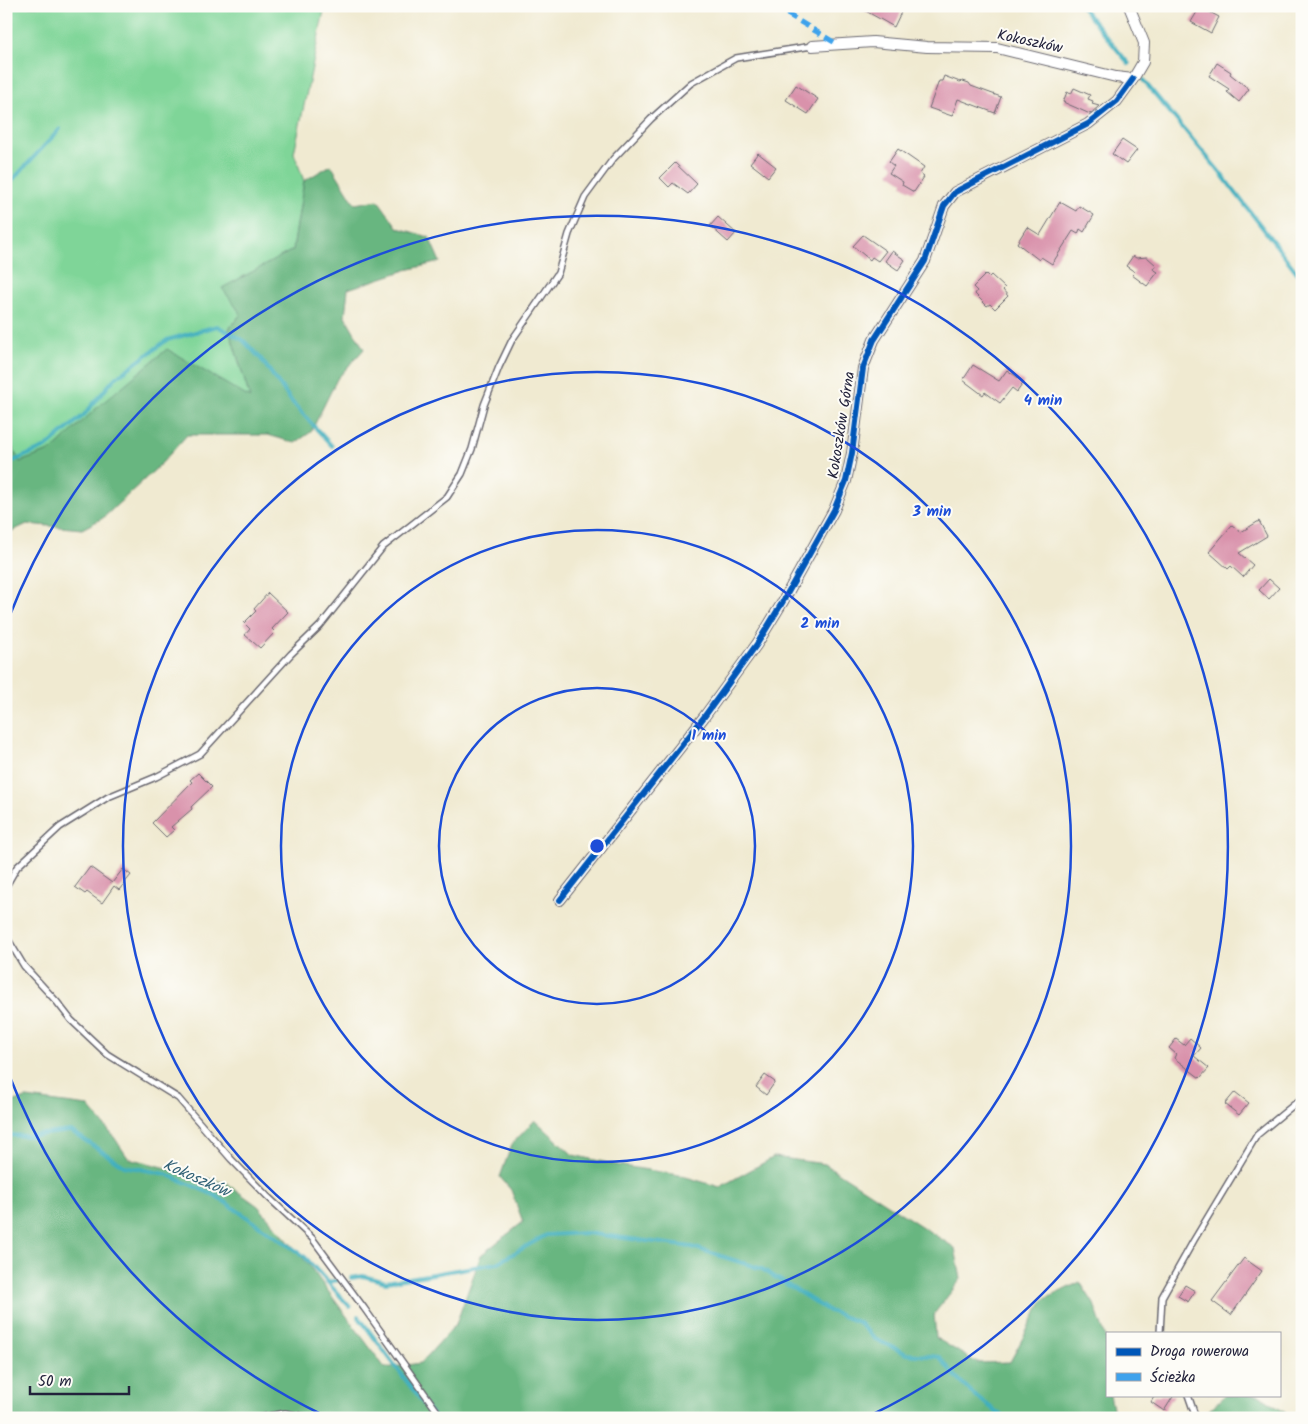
<svg xmlns="http://www.w3.org/2000/svg" width="1308" height="1424" font-family="Kalam,sans-serif">
<style>
.green{fill:#7fd598;stroke:#507c6a}
.forest{fill:#67b680;stroke:#446c5e}
.lines{fill:none;stroke-linecap:round;stroke-linejoin:round}
.stream{stroke:#41afbe;stroke-width:4}
.building{fill:#d992ab}
.lane-casing{stroke:#6a6870;stroke-width:8}
.street-casing{stroke:#6a6870;stroke-width:12}
.lane{stroke:#fff;stroke-width:5}
.street{stroke:#fff;stroke-width:10}
.quiet{stroke:#3ea2ec;stroke-width:5;stroke-dasharray:10 5;stroke-linecap:butt}
.cycleway-casing{stroke:#fdfcf7;stroke-width:9}
.cycleway{stroke:#0057b8;stroke-width:6}
.ring{fill:none;stroke:#1d4ed8;stroke-width:2.5}
.labels{text-anchor:middle;stroke-width:4;stroke-linejoin:round;paint-order:stroke}
.street-label{font-size:15px;fill:#22223b;stroke:#fdfcf7}
.water-label{font-size:16px;font-style:italic;fill:#306176;stroke:#fdfcf7}
.centre{fill:#1d4ed8;stroke:#fdfcf7;stroke-width:2.5}
.ring-label{font-size:15px;text-anchor:middle;font-weight:bold;fill:#1d4ed8;stroke:#fdfcf7;stroke-width:4;stroke-linejoin:round;paint-order:stroke}
</style>
<rect width="100%" height="100%" fill="#fdfcf7"/>
<filter id="ink" filterUnits="userSpaceOnUse"><feTurbulence type="fractalNoise" baseFrequency=".02" numOctaves="2"/><feDisplacementMap in="SourceGraphic" scale="10" xChannelSelector="R" yChannelSelector="G"/><feConvolveMatrix kernelMatrix="1 2 1 2 8 2 1 2 1" color-interpolation-filters="sRGB"/></filter>
<filter id="wash" filterUnits="userSpaceOnUse"><feTurbulence type="fractalNoise" baseFrequency=".0096" numOctaves="4" result="noise"/><feDisplacementMap in="SourceGraphic" scale="20" xChannelSelector="R" yChannelSelector="G"/><feGaussianBlur stdDeviation="1.12" result="paint"/><feColorMatrix in="noise" values="0 0 0 0 0 0 0 0 0 0 0 0 0 0 0 0 0 1.4 0 .05"/><feComposite in="paint" operator="in"/></filter>
<g filter="url(#wash)">
<rect width="100%" height="100%" fill="#f0ead1"/>
<polygon class="green" points="6,6 325,6 294,153 304,181 293,250 223,288 241,314 229,329 250,398 100,405 52,450 20,462 6,436 8,388 6,383"/>
<g class="forest">
<polygon points="331,165 355,204 378,200 398,228 429,237 440,262 406,270 348,289 345,316 364,349 337,379 311,432 295,443 268,435 187,435 161,464 103,518 82,529 27,524 6,534 6,436 20,462 52,450 100,405 167,349 250,398 229,329 241,314 222,288 293,250 304,181"/>
<polygon points="27,1098 88,1106 114,1137 128,1158 226,1183 258,1206 308,1264 385,1368 421,1363 456,1324 481,1255 523,1222 511,1190 500,1177 512,1144 535,1120 573,1155 617,1165 679,1175 720,1187 774,1157 825,1164 955,1248 961,1279 934,1314 936,1338 977,1363 1010,1362 1043,1300 1080,1282 1094,1304 1107,1341 1107,1395 1110,1395 1114,1413 1120,1418 6,1418 6,1103"/>
<polygon points="1225,1395 1259,1395 1293,1418 1201,1418"/>
</g>
<g class="lines">
<g class="stream">
<polyline points="1081,6 1129,64"/>
<polyline points="1143,80 1218,170 1302,279"/>
<polyline points="6,187 60,129"/>
<polyline points="6,464 46,447 84,415 114,379 167,340 217,326 243,340 261,359 292,402 332,446"/>
<polyline points="6,1135 28,1136 71,1131 124,1166 166,1174 216,1196 304,1256 350,1307"/>
<path d="M351 1278 363 1276 386 1282 497 1263 546 1235 586 1233 692 1247 762 1269 829 1311 858 1322 875 1339 907 1354 940 1357C958 1383 980 1400 1005 1418"/>
<polyline points="328,1282 339,1280"/>
<polyline points="358,1316 434,1418"/>
</g>
</g>
<g id="blocks">
<g class="building">
<polygon points="857,6 904,6 894,27"/>
<polygon points="1200,7 1219,17 1211,33 1191,22"/>
<polygon points="1217,63 1231,72 1230,74 1249,89 1239,102 1227,92 1229,89 1209,76"/>
<polygon points="944,76 960,82 963,81 969,83 971,86 1001,97 995,113 958,99 952,116 929,108 939,81 942,81"/>
<polygon points="796,85 818,99 808,114 786,100"/>
<polygon points="1074,88 1090,95 1088,99 1093,101 1092,104 1099,106 1090,114 1063,102 1067,92 1071,94"/>
<polygon points="1122,140 1137,150 1126,164 1112,154"/>
<polygon points="898,149 924,167 920,174 924,177 914,192 902,185 903,182 889,173 894,166 889,162"/>
<polygon points="758,153 776,167 768,177 750,163"/>
<polygon points="675,163 697,184 688,194 673,183 669,187 660,178"/>
<polygon points="1060,202 1076,211 1079,206 1094,215 1084,232 1080,229 1078,234 1073,231 1052,264 1041,257 1039,260 1017,243 1027,227 1040,235"/>
<polygon points="718,217 736,233 728,242 710,226"/>
<polygon points="863,235 886,251 878,261 872,257 870,260 853,246"/>
<polygon points="892,251 905,260 898,270 885,261"/>
<polygon points="1133,256 1136,258 1147,257 1156,265 1153,269 1158,272 1147,286 1132,275 1135,272 1126,266"/>
<polygon points="986,274 989,277 991,275 1005,288 1003,290 1008,296 995,309 990,304 987,306 975,294 977,291 973,287"/>
<polygon points="973,365 999,381 1007,370 1024,382 1017,392 1012,388 1000,403 985,392 983,395 963,380"/>
<polygon points="1259,521 1267,536 1239,553 1253,565 1243,577 1231,566 1228,569 1227,568 1209,552 1232,525 1241,532"/>
<polygon points="1269,579 1279,588 1269,599 1259,590"/>
<polygon points="268,593 288,612 272,629 275,632 260,648 245,635 250,629 244,623 256,611 254,609"/>
<polygon points="198,773 212,787 191,807 192,809 171,827 174,830 166,837 152,823 192,782 190,780"/>
<polygon points="90,867 112,883 123,869 131,875 119,890 114,886 102,903 87,892 85,894 75,887"/>
<polygon points="1190,1038 1201,1048 1194,1056 1209,1068 1200,1078 1174,1058 1176,1054 1169,1048 1176,1039 1184,1045"/>
<polygon points="765,1075 775,1082 766,1095 756,1087"/>
<polygon points="1235,1092 1249,1103 1239,1115 1225,1104"/>
<polygon points="1244,1258 1262,1271 1231,1315 1212,1301"/>
<polygon points="1185,1285 1195,1291 1188,1302 1178,1296"/>
<polygon points="1155,1395 1174,1395 1164,1411 1151,1402"/>
</g>
</g>
</g>
<g filter="url(#ink)">
<use href="#blocks" fill-opacity="0" stroke="#6a6870" stroke-width="1"/>
<g class="lines">
<defs>
<g id="lane">
<polyline points="6,886 17,867 60,827 108,797 156,777 200,754 291,654 320,626 383,547 447,497 462,474 472,449 484,405 499,367 512,340 558,273 569,234 585,197 613,159 651,119 691,83 736,58 812,46"/>
<polyline points="6,936 24,966 57,1002 71,1020 107,1054 178,1098 231,1159 267,1196 312,1238 364,1308 442,1418"/>
<polyline points="1160,1333 1162,1297 1194,1240 1257,1135 1302,1098"/>
<polyline points="1188,1395 1196,1418"/>
<polyline points="258,1418 285,1413 312,1418"/>
</g>
<g id="street">
<polyline points="812,46 873,42 927,47 997,48 1116,77 1133,79 1143,62 1144,43 1129,6"/>
<polyline points="560,900 704,717 757,644 782,603 834,510 846,481 852,453 863,368 874,340 925,261 944,206 955,192 1088,124 1117,101 1133,79"/>
</g>
</defs>
<use href="#lane" class="lane-casing"/>
<use href="#street" class="street-casing"/>
<use href="#lane" class="lane"/>
<use href="#street" class="street"/>
<polyline class="quiet" points="774,6 837,44"/>
<defs>
<polyline id="cycleway" points="560,900 704,717 757,644 782,603 834,510 846,481 852,453 863,368 874,340 925,261 944,206 955,192 1088,124 1117,101 1133,79"/>
</defs>
<use href="#cycleway" class="cycleway-casing"/>
<use href="#cycleway" class="cycleway"/>
</g>
</g>
<g class="ring">
<circle cx="597" cy="846" r="158"/>
<circle cx="597" cy="846" r="316"/>
<circle cx="597" cy="846" r="474"/>
<path d="M325 1416A631 631 0 0 1 8 1072M8 620A631 631 0 1 1 869 1416"/>
</g>
<g class="labels">
<g class="street-label">
<text transform="translate(1030 41) rotate(12)" y="5">Kokoszków</text>
<text transform="translate(841 425) rotate(-81)" y="5">Kokoszków Górna</text>
</g>
<g class="water-label">
<text transform="translate(197 1177) rotate(24)" y="6">Kokoszków</text>
</g>
</g>
<circle cx="597" cy="846" r="8" class="centre"/>
<g class="ring-label">
<text x="1043" y="405">4 min</text>
<text x="932" y="516">3 min</text>
<text x="820" y="628">2 min</text>
<text x="709" y="740">1 min</text>
</g>
<rect width="1308" height="1424" fill="none" stroke="#fdfcf7" stroke-width="25"/>
<rect x="1106" y="1332" width="175" height="65" fill="#fdfcf7" stroke="#a5a5ac"/>
<rect x="1116" y="1348" width="25" height="8" fill="#0057b8" stroke="#a5a5ac"/>
<text x="1150" y="1356" font-size="15" fill="#22223b">Droga rowerowa</text>
<rect x="1116" y="1373" width="25" height="8" fill="#3ea2ec" stroke="#a5a5ac"/>
<text x="1150" y="1382" font-size="15" fill="#22223b">Ścieżka</text>
<path d="M30 1386v8h99v-8" fill="none" stroke="#22223b" stroke-width="2.5"/>
<text x="38" y="1386" font-size="15" fill="#22223b" stroke="#fdfcf7" stroke-width="4" paint-order="stroke">50 m</text>
</svg>
